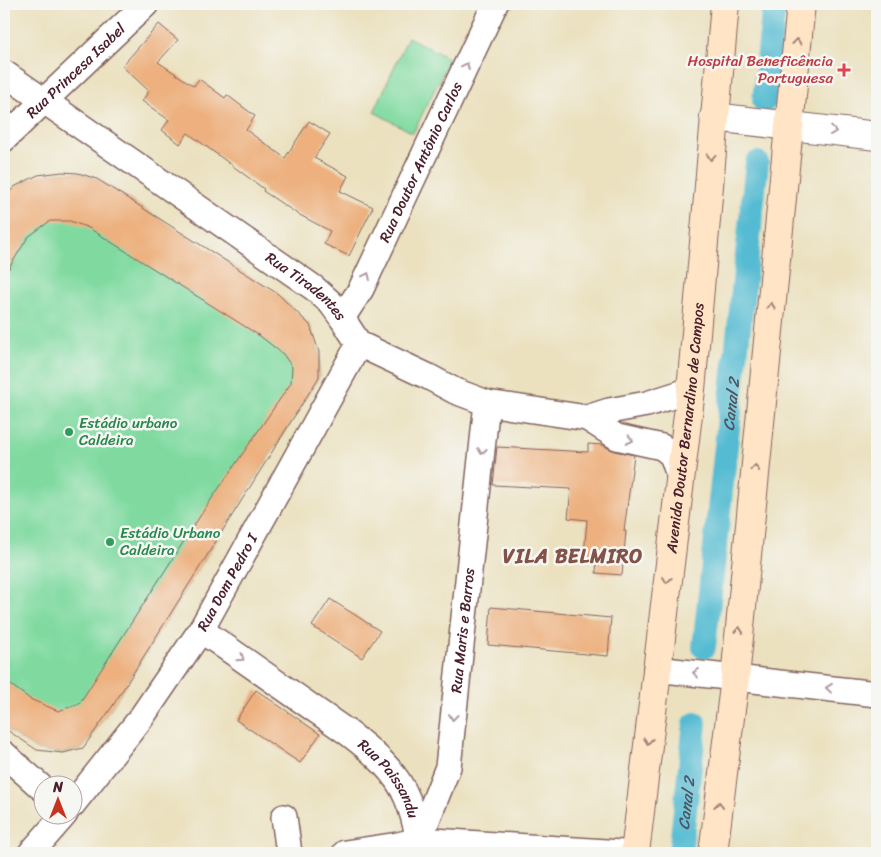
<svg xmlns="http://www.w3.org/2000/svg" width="881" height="857" font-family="Sriracha,sans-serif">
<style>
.green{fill:#80daa0;stroke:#657c66}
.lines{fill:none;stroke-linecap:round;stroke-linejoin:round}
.canal{stroke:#54bbd2;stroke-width:24}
.building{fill:#edb07e}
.minor-casing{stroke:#82635f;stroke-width:28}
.tertiary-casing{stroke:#82635f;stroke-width:30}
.secondary-casing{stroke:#82635f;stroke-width:30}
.minor{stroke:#fff;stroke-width:25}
.tertiary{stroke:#fff;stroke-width:28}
.secondary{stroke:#ffe4c6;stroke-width:28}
.oneway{stroke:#a48278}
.oneway2{stroke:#ae9aa0}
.health-dot{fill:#e0444e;stroke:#f6f6f2;stroke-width:2}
.leisure-dot{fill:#2e9e5b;stroke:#f6f6f2;stroke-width:2}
.labels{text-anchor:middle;stroke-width:5;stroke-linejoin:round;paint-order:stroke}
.health-label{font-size:15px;fill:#be3a42;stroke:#f6f6f2;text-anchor:end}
.street-label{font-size:15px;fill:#4a1f2b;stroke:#f6f6f2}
.leisure-label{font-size:15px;fill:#27864d;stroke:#f6f6f2;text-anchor:start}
.water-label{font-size:16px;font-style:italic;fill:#4e5665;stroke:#f6f6f2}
.district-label{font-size:20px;font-weight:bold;letter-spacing:1px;fill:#835248;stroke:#f6f6f2}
</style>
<rect width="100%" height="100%" fill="#f6f6f2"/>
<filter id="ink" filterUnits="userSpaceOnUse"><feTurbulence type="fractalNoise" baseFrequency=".02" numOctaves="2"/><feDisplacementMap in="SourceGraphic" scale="10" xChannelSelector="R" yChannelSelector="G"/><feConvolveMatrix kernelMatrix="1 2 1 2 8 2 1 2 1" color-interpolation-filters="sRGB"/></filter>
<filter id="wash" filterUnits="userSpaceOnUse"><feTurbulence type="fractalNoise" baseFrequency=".0096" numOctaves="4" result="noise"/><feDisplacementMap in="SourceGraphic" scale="20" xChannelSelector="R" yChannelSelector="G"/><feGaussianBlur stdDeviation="1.12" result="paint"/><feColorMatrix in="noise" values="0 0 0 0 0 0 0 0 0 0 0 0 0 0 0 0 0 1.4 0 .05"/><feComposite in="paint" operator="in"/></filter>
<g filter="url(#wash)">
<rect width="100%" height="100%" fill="#ebe1bf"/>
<g class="green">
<polygon points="408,37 450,59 413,133 374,112"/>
<path d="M62 172 78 173 97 179 277 294 310 325 319 352V377L112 707 83 748 63 753 37 750 4 728V199C21 178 36 176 62 172Z"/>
</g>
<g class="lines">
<g class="canal">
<polyline points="764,101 774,4"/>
<path id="s1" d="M704 647 757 163"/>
<path id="s2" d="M680 853 695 724"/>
</g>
</g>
<g id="blocks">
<g class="building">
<polygon points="159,24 178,40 158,62 194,86 199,79 225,98 227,95 255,116 246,130 285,158 309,121 330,134 314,158 348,176 340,191 373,207 349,256 324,244 330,231 296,213 263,191 264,189 188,133 180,144 162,130 169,120 142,101 149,91 122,66"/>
<polygon points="62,172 78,173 97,179 278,294 310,325 319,352 319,377 112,707 83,748 63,753 37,750 4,728 4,680 30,699 58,711 79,704 204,510 291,383 292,367 283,354 260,336 89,228 70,221 50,221 28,237 4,276 4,199 14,187 38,175"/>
<polygon points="588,444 602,445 614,451 634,455 624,531 626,531 622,575 596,573 597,556 584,555 587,520 568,518 571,489 493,485 497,447 588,452"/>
<polygon points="330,599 380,631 362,658 312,626"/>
<polygon points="491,607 611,618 608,656 488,645"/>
<polygon points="256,690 320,734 300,763 236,720"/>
</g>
</g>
</g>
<g filter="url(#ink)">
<use href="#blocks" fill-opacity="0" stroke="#82635f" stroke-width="1"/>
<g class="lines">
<defs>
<g id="minor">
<path id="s3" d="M4 73 314 288 331 303 342 318 359 344 429 377 455 391 487 403 587 418 617 437 662 447 672 455 680 478"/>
<path id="s4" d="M4 139 146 4"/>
<path id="s5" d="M342 318 361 289 495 4"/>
<polyline points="587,418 609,411 647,404 691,390"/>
<path id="s6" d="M201 630 347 732C371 750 396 771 407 798 413 812 416 826 419 840L622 853"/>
<polyline points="656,669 877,694"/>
<polyline points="4,754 42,788"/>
<path id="s7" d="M72 805 141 718 201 630 359 344"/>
<polyline points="284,817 289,853"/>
<path id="s8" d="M418 843 448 767 487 403"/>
<polyline points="31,853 65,814"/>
<polyline points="345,853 398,845 419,840"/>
</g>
<polyline id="tertiary" points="714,117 877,136"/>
<g id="secondary">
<path id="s9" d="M635 853 691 390 725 4"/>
<polyline points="713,853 735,678 801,4"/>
</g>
</defs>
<use href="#minor" class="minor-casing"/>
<use href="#tertiary" class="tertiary-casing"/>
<use href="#secondary" class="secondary-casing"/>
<use href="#minor" class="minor"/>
<use href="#tertiary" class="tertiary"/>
<use href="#secondary" class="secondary"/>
</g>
<defs><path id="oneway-chevron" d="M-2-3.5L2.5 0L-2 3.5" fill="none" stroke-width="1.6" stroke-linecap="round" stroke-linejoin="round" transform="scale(1.25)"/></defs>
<g class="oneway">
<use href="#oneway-chevron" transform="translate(797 42) rotate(-84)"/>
<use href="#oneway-chevron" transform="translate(711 157) rotate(95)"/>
<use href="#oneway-chevron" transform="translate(771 306) rotate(-85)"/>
<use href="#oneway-chevron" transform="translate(755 468) rotate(-85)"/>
<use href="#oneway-chevron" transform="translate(667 580) rotate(97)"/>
<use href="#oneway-chevron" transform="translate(739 630) rotate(-85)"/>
<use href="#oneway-chevron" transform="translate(648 741) rotate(97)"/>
<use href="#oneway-chevron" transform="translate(719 805) rotate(-83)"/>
</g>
<g class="oneway2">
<use href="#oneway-chevron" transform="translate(466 66) rotate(-65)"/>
<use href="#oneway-chevron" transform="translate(833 131) rotate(7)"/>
<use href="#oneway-chevron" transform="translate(367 276) rotate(-65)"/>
<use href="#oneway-chevron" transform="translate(630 440) rotate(12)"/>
<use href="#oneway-chevron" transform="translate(482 451) rotate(96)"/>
<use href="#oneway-chevron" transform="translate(241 658) rotate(35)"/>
<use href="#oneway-chevron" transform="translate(696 673) rotate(-173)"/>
<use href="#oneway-chevron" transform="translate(829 688) rotate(-174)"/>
<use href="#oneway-chevron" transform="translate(453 717) rotate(96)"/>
</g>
</g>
<path class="health-dot" d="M841.5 62.5h5v5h5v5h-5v5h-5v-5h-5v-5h5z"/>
<g class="leisure-dot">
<circle cx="69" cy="432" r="5"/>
<circle cx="110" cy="542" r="5"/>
</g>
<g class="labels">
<g class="health-label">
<text x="833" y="66">Hospital Beneficência<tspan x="833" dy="17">Portuguesa</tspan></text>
</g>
<g class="street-label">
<text dy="5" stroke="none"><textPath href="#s4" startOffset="99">Rua Princesa Isabel</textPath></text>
<text dy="5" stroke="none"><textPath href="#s5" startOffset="175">Rua Doutor Antônio Carlos</textPath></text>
<text dy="5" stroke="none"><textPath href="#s3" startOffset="370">Rua Tiradentes</textPath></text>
<text dy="5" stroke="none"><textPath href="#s9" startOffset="428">Avenida Doutor Bernardino de Campos</textPath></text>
<text dy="5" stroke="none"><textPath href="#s7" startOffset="272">Rua Dom Pedro I</textPath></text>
<text dy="5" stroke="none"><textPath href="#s8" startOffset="219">Rua Maris e Barros</textPath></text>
<text dy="5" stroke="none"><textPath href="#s6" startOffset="242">Rua Paissandu</textPath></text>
</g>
<g class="leisure-label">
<text x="79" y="428">Estádio urbano<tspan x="79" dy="17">Caldeira</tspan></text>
<text x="120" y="538">Estádio Urbano<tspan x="120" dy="17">Caldeira</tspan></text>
</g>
<g class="water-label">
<text dy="6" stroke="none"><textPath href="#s1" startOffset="244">Canal 2</textPath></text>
<text dy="6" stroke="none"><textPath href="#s2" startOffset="50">Canal 2</textPath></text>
</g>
<g class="district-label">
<text x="573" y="563">VILA BELMIRO</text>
</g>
</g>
<rect width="881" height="857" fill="none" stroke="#f6f6f2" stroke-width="20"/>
<g transform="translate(58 800)"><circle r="24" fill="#f6f6f2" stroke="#b1a0a2"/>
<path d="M0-4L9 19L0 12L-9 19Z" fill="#c8321e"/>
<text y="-8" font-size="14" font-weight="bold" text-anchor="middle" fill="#4a1f2b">N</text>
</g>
</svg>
